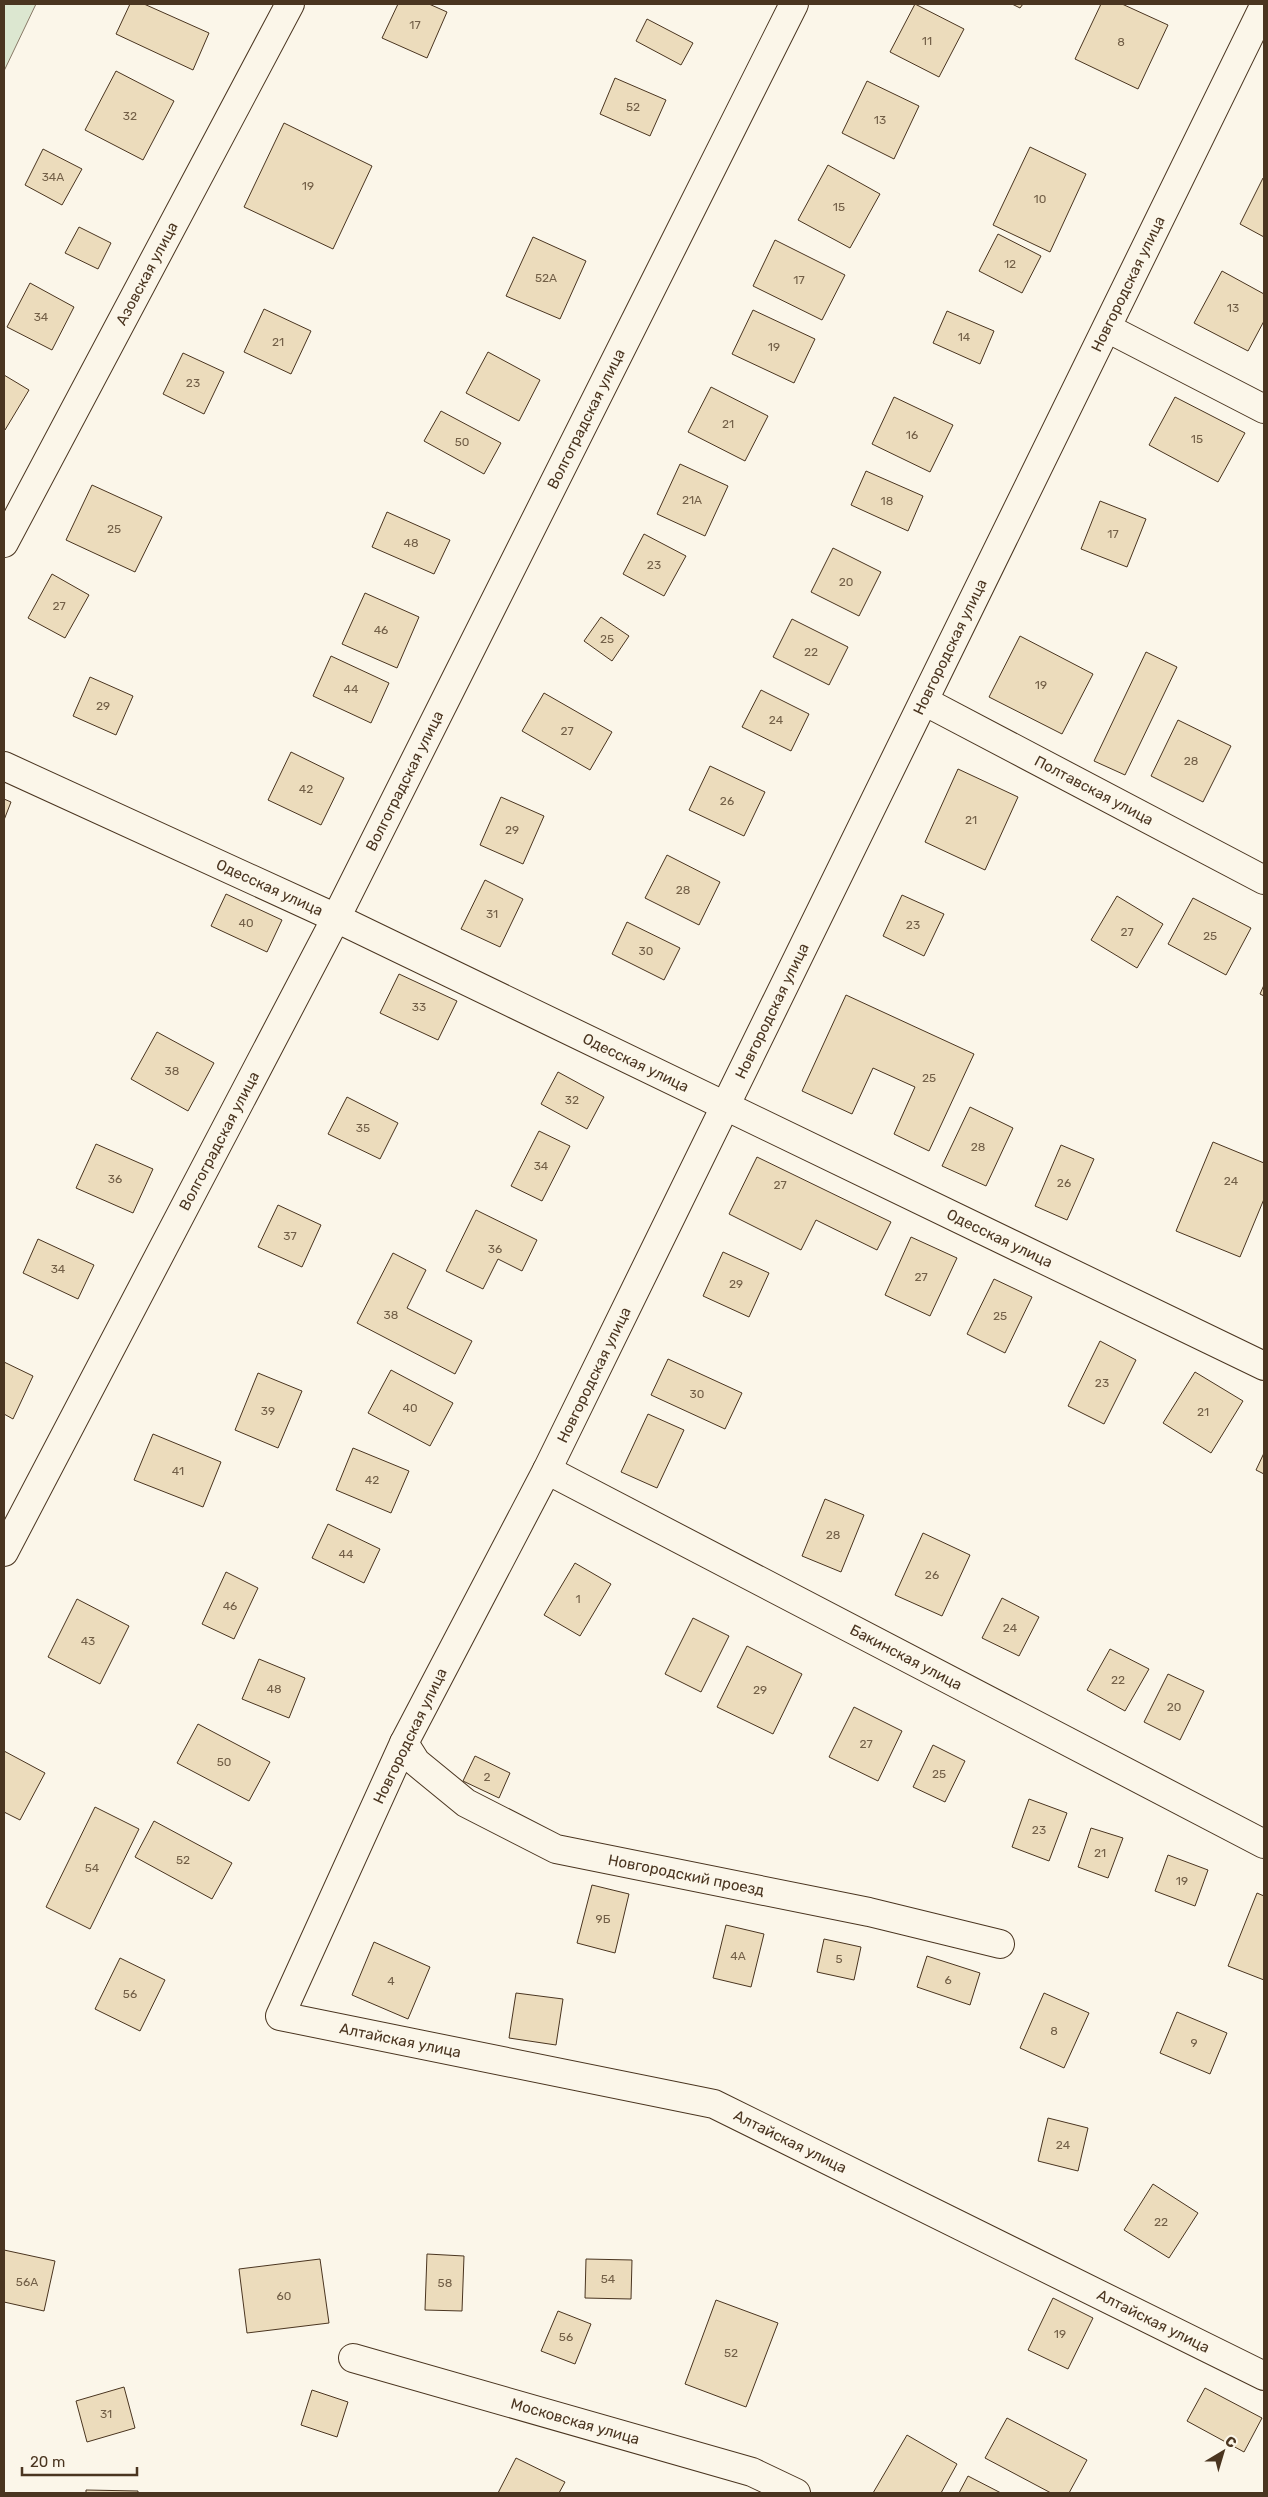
<svg xmlns="http://www.w3.org/2000/svg" width="1268" height="2497" font-family="Rubik,sans-serif">
<style>
.green{fill:#dce7d0;stroke:#887966}
.building{fill:#ecdcbc;stroke:#4a3520}
.lines{fill:none;stroke-linecap:round;stroke-linejoin:round}
.minor-casing{stroke:#4a3520;stroke-width:30}
.minor{stroke:#fbf6e9;stroke-width:28}
.labels{text-anchor:middle;stroke-width:4;stroke-linejoin:round;paint-order:stroke}
.number-label{font-size:12px;fill:#725f47}
.street-label{font-size:15px;fill:#4a3520;stroke:#fbf6e9}
</style>
<rect width="100%" height="100%" fill="#fbf6e9"/>
<polygon class="green" points="4,4 36,4 4,71"/>
<g class="building">
<polygon points="130,4 144,4 209,33 193,70 116,34"/>
<polygon points="398,4 429,4 447,12 427,58 382,38"/>
<polygon points="915,4 964,29 939,77 890,52"/>
<polygon points="1012,4 1023,4 1020,8"/>
<polygon points="1101,4 1122,4 1168,25 1138,89 1075,59"/>
<polygon points="647,19 693,43 681,65 636,41"/>
<polygon points="116,71 174,101 143,160 85,130"/>
<polygon points="615,78 666,100 650,136 600,114"/>
<polygon points="867,81 919,106 894,159 842,133"/>
<polygon points="284,123 372,166 333,249 244,207"/>
<polygon points="1030,147 1086,174 1050,252 993,225"/>
<polygon points="43,149 82,169 62,205 25,185"/>
<polygon points="828,165 880,194 850,248 798,220"/>
<polygon points="1263,178 1264,179 1264,237 1240,224"/>
<polygon points="79,227 111,243 98,269 65,253"/>
<polygon points="998,234 1041,256 1022,293 979,271"/>
<polygon points="533,237 586,261 560,319 506,296"/>
<polygon points="775,240 845,275 822,320 753,286"/>
<polygon points="1222,271 1264,294 1264,321 1248,351 1194,323"/>
<polygon points="30,283 74,307 52,350 7,327"/>
<polygon points="264,309 311,331 291,374 244,352"/>
<polygon points="753,310 815,339 794,383 732,354"/>
<polygon points="947,311 994,331 980,364 933,343"/>
<polygon points="488,352 540,380 519,421 466,393"/>
<polygon points="183,353 224,372 204,414 163,394"/>
<polygon points="4,375 29,390 5,430 4,429"/>
<polygon points="711,387 768,416 745,461 688,432"/>
<polygon points="894,397 953,425 930,472 872,444"/>
<polygon points="1175,397 1245,433 1218,482 1149,445"/>
<polygon points="441,411 501,443 484,474 424,441"/>
<polygon points="680,464 728,486 705,536 657,514"/>
<polygon points="866,471 923,496 908,531 851,505"/>
<polygon points="92,485 162,517 135,572 66,540"/>
<polygon points="1100,501 1146,519 1127,567 1081,549"/>
<polygon points="387,512 450,540 434,574 372,547"/>
<polygon points="644,534 686,556 664,596 623,574"/>
<polygon points="833,548 881,572 859,616 811,592"/>
<polygon points="52,574 89,595 65,638 28,618"/>
<polygon points="365,593 419,617 397,668 342,644"/>
<polygon points="601,617 629,636 612,661 584,641"/>
<polygon points="792,619 848,647 829,685 773,657"/>
<polygon points="1020,636 1093,674 1062,734 989,697"/>
<polygon points="1146,652 1177,667 1125,775 1094,761"/>
<polygon points="331,656 389,683 371,723 313,696"/>
<polygon points="90,677 133,696 116,735 73,716"/>
<polygon points="761,690 809,714 791,751 742,727"/>
<polygon points="544,693 612,732 590,770 522,731"/>
<polygon points="1178,720 1231,746 1203,802 1151,776"/>
<polygon points="291,752 344,778 321,825 268,800"/>
<polygon points="710,766 765,792 744,836 689,810"/>
<polygon points="958,769 1018,797 985,870 925,842"/>
<polygon points="501,797 544,816 523,864 480,845"/>
<polygon points="4,799 11,802 4,820"/>
<polygon points="667,855 720,882 699,925 645,898"/>
<polygon points="485,880 523,899 500,947 461,929"/>
<polygon points="226,894 282,920 267,952 211,926"/>
<polygon points="902,895 944,914 924,956 883,936"/>
<polygon points="1117,896 1163,924 1137,968 1091,940"/>
<polygon points="1193,898 1251,928 1226,975 1168,944"/>
<polygon points="627,922 680,948 664,980 612,954"/>
<polygon points="399,974 457,1001 438,1040 380,1013"/>
<polygon points="1264,985 1264,996 1260,994"/>
<polygon points="846,995 974,1054 929,1151 894,1134 915,1087 873,1068 852,1114 802,1091"/>
<polygon points="157,1032 214,1063 188,1111 131,1079"/>
<polygon points="558,1072 604,1097 587,1129 541,1104"/>
<polygon points="347,1097 398,1123 380,1159 328,1134"/>
<polygon points="970,1107 1013,1128 986,1186 942,1166"/>
<polygon points="539,1131 570,1146 542,1201 511,1186"/>
<polygon points="1213,1142 1264,1163 1264,1199 1240,1257 1176,1231"/>
<polygon points="96,1144 153,1169 133,1213 76,1188"/>
<polygon points="1061,1145 1094,1159 1067,1220 1035,1206"/>
<polygon points="757,1157 891,1222 877,1250 816,1220 801,1250 729,1214"/>
<polygon points="278,1205 321,1225 302,1267 258,1247"/>
<polygon points="476,1210 537,1240 522,1271 498,1259 483,1289 446,1271"/>
<polygon points="911,1237 957,1258 930,1316 885,1295"/>
<polygon points="38,1239 94,1265 78,1299 23,1273"/>
<polygon points="723,1252 769,1273 749,1317 703,1296"/>
<polygon points="393,1253 426,1270 407,1308 472,1341 455,1374 357,1323"/>
<polygon points="994,1279 1032,1297 1005,1353 967,1334"/>
<polygon points="1100,1341 1136,1360 1104,1424 1068,1406"/>
<polygon points="668,1359 742,1393 725,1429 651,1395"/>
<polygon points="4,1362 33,1376 13,1419 4,1414"/>
<polygon points="391,1370 453,1403 430,1446 368,1413"/>
<polygon points="1195,1372 1243,1401 1211,1453 1163,1423"/>
<polygon points="258,1373 302,1391 278,1448 235,1430"/>
<polygon points="648,1414 684,1430 657,1488 621,1472"/>
<polygon points="153,1434 221,1462 203,1507 134,1480"/>
<polygon points="353,1448 409,1471 391,1513 336,1490"/>
<polygon points="1264,1453 1264,1474 1256,1470"/>
<polygon points="825,1499 864,1515 841,1572 802,1556"/>
<polygon points="328,1524 380,1549 364,1583 312,1558"/>
<polygon points="923,1533 970,1555 942,1616 895,1595"/>
<polygon points="575,1563 611,1584 580,1636 544,1615"/>
<polygon points="226,1572 258,1588 234,1639 202,1624"/>
<polygon points="1002,1598 1039,1617 1019,1656 982,1638"/>
<polygon points="77,1599 129,1626 100,1684 48,1657"/>
<polygon points="693,1618 729,1636 701,1692 665,1674"/>
<polygon points="747,1646 802,1674 773,1734 717,1707"/>
<polygon points="1110,1649 1149,1669 1125,1711 1087,1690"/>
<polygon points="259,1659 305,1678 289,1718 242,1699"/>
<polygon points="1168,1674 1204,1691 1180,1740 1144,1722"/>
<polygon points="854,1707 902,1731 878,1781 829,1757"/>
<polygon points="198,1724 270,1762 249,1801 177,1763"/>
<polygon points="933,1745 965,1761 945,1802 913,1787"/>
<polygon points="4,1751 45,1773 20,1820 4,1812"/>
<polygon points="475,1756 510,1773 499,1798 463,1781"/>
<polygon points="1029,1799 1067,1813 1049,1861 1012,1847"/>
<polygon points="95,1807 139,1829 90,1929 46,1907"/>
<polygon points="154,1821 232,1863 212,1899 135,1857"/>
<polygon points="1091,1828 1123,1838 1108,1878 1078,1867"/>
<polygon points="1168,1855 1208,1870 1195,1906 1155,1891"/>
<polygon points="592,1885 629,1894 615,1953 577,1943"/>
<polygon points="1257,1893 1264,1896 1264,1980 1228,1966"/>
<polygon points="726,1925 764,1934 751,1987 713,1978"/>
<polygon points="824,1939 861,1947 854,1980 817,1972"/>
<polygon points="374,1942 430,1967 408,2019 352,1995"/>
<polygon points="927,1956 980,1973 970,2005 917,1987"/>
<polygon points="120,1958 165,1980 140,2031 95,2009"/>
<polygon points="516,1993 563,1999 556,2045 509,2038"/>
<polygon points="1044,1993 1089,2013 1064,2068 1020,2048"/>
<polygon points="1177,2012 1227,2033 1210,2074 1160,2053"/>
<polygon points="1048,2118 1088,2128 1078,2171 1038,2161"/>
<polygon points="1153,2184 1198,2213 1169,2258 1124,2230"/>
<polygon points="4,2250 55,2261 44,2311 4,2302"/>
<polygon points="427,2254 464,2256 462,2311 425,2310"/>
<polygon points="320,2259 329,2323 247,2333 239,2269"/>
<polygon points="586,2259 632,2260 631,2299 585,2298"/>
<polygon points="1053,2298 1093,2318 1068,2369 1028,2350"/>
<polygon points="716,2300 778,2323 746,2407 685,2384"/>
<polygon points="558,2311 591,2324 575,2364 541,2351"/>
<polygon points="124,2387 135,2428 87,2442 76,2401"/>
<polygon points="1205,2388 1262,2418 1244,2452 1187,2421"/>
<polygon points="312,2390 348,2402 337,2437 301,2425"/>
<polygon points="1007,2418 1087,2460 1069,2493 1051,2493 985,2458"/>
<polygon points="907,2435 957,2464 941,2493 873,2493"/>
<polygon points="516,2458 565,2482 559,2493 498,2493"/>
<polygon points="968,2476 1001,2493 959,2493"/>
<polygon points="86,2490 138,2491 138,2493 86,2493"/>
</g>
<g class="lines">
<defs>
<g id="minor">
<path id="s1" d="M1264 6 547 1470 404 1743 280 2016 714 2104 1264 2376"/>
<polyline points="1107,328 1264,409"/>
<path id="s2" d="M4 543 290 4"/>
<path id="s3" d="M924 701 1264 880"/>
<path id="s4" d="M4 766 336 918 1264 1366"/>
<path id="s5" d="M547 1470 1264 1844"/>
<path id="s6" d="M4 1552 336 918 794 4"/>
<path id="s7" d="M404 1743 416 1762 466 1803 556 1849 869 1912 1000 1944"/>
<path id="s8" d="M353 2358 752 2472 796 2493"/>
</g>
</defs>
<use href="#minor" class="minor-casing"/>
<use href="#minor" class="minor"/>
</g>
<g class="labels">
<g class="number-label">
<text x="415" y="29">17</text>
<text x="927" y="45">11</text>
<text x="1121" y="46">8</text>
<text x="633" y="111">52</text>
<text x="130" y="120">32</text>
<text x="880" y="124">13</text>
<text x="53" y="181">34А</text>
<text x="308" y="190">19</text>
<text x="1040" y="203">10</text>
<text x="839" y="211">15</text>
<text x="1010" y="268">12</text>
<text x="546" y="282">52А</text>
<text x="799" y="284">17</text>
<text x="1233" y="312">13</text>
<text x="41" y="321">34</text>
<text x="964" y="341">14</text>
<text x="278" y="346">21</text>
<text x="774" y="351">19</text>
<text x="193" y="387">23</text>
<text x="728" y="428">21</text>
<text x="912" y="439">16</text>
<text x="1197" y="443">15</text>
<text x="462" y="446">50</text>
<text x="692" y="504">21А</text>
<text x="887" y="505">18</text>
<text x="114" y="533">25</text>
<text x="1113" y="538">17</text>
<text x="411" y="547">48</text>
<text x="654" y="569">23</text>
<text x="846" y="586">20</text>
<text x="59" y="610">27</text>
<text x="381" y="634">46</text>
<text x="607" y="643">25</text>
<text x="811" y="656">22</text>
<text x="1041" y="689">19</text>
<text x="351" y="693">44</text>
<text x="103" y="710">29</text>
<text x="776" y="724">24</text>
<text x="567" y="735">27</text>
<text x="1191" y="765">28</text>
<text x="306" y="793">42</text>
<text x="727" y="805">26</text>
<text x="971" y="824">21</text>
<text x="512" y="834">29</text>
<text x="683" y="894">28</text>
<text x="492" y="918">31</text>
<text x="246" y="927">40</text>
<text x="913" y="929">23</text>
<text x="1127" y="936">27</text>
<text x="1210" y="940">25</text>
<text x="646" y="955">30</text>
<text x="419" y="1011">33</text>
<text x="172" y="1075">38</text>
<text x="929" y="1082">25</text>
<text x="572" y="1104">32</text>
<text x="363" y="1132">35</text>
<text x="978" y="1151">28</text>
<text x="541" y="1170">34</text>
<text x="115" y="1183">36</text>
<text x="1231" y="1185">24</text>
<text x="1064" y="1187">26</text>
<text x="780" y="1189">27</text>
<text x="290" y="1240">37</text>
<text x="495" y="1253">36</text>
<text x="58" y="1273">34</text>
<text x="921" y="1281">27</text>
<text x="736" y="1288">29</text>
<text x="391" y="1319">38</text>
<text x="1000" y="1320">25</text>
<text x="1102" y="1387">23</text>
<text x="697" y="1398">30</text>
<text x="410" y="1412">40</text>
<text x="268" y="1415">39</text>
<text x="1203" y="1416">21</text>
<text x="178" y="1475">41</text>
<text x="372" y="1484">42</text>
<text x="833" y="1539">28</text>
<text x="346" y="1558">44</text>
<text x="932" y="1579">26</text>
<text x="578" y="1603">1</text>
<text x="230" y="1610">46</text>
<text x="1010" y="1632">24</text>
<text x="88" y="1645">43</text>
<text x="1118" y="1684">22</text>
<text x="274" y="1693">48</text>
<text x="760" y="1694">29</text>
<text x="1174" y="1711">20</text>
<text x="866" y="1748">27</text>
<text x="224" y="1766">50</text>
<text x="939" y="1778">25</text>
<text x="487" y="1781">2</text>
<text x="1039" y="1834">23</text>
<text x="1100" y="1857">21</text>
<text x="183" y="1864">52</text>
<text x="92" y="1872">54</text>
<text x="1182" y="1885">19</text>
<text x="603" y="1923">9Б</text>
<text x="738" y="1960">4А</text>
<text x="839" y="1963">5</text>
<text x="948" y="1984">6</text>
<text x="391" y="1985">4</text>
<text x="130" y="1998">56</text>
<text x="1054" y="2035">8</text>
<text x="1194" y="2047">9</text>
<text x="1063" y="2149">24</text>
<text x="1161" y="2226">22</text>
<text x="608" y="2283">54</text>
<text x="27" y="2286">56А</text>
<text x="445" y="2287">58</text>
<text x="284" y="2300">60</text>
<text x="1060" y="2338">19</text>
<text x="566" y="2341">56</text>
<text x="731" y="2357">52</text>
<text x="106" y="2418">31</text>
</g>
<g class="street-label">
<text dy="5" stroke="none"><textPath href="#s2" startOffset="305">Азовская улица</textPath></text>
<text transform="translate(1128 284) rotate(-64)" y="5">Новгородская улица</text>
<text dy="5" stroke="none"><textPath href="#s6" startOffset="1274">Волгоградская улица</textPath></text>
<text transform="translate(950 647) rotate(-64)" y="5">Новгородская улица</text>
<text dy="5" stroke="none"><textPath href="#s6" startOffset="869">Волгоградская улица</textPath></text>
<text dy="5" stroke="none"><textPath href="#s3" startOffset="192">Полтавская улица</textPath></text>
<text dy="5" stroke="none"><textPath href="#s4" startOffset="292">Одесская улица</textPath></text>
<text transform="translate(772 1011) rotate(-64)" y="5">Новгородская улица</text>
<text dy="5" stroke="none"><textPath href="#s4" startOffset="698">Одесская улица</textPath></text>
<text dy="5" stroke="none"><textPath href="#s6" startOffset="464">Волгоградская улица</textPath></text>
<text dy="5" stroke="none"><textPath href="#s4" startOffset="1102">Одесская улица</textPath></text>
<text transform="translate(594 1375) rotate(-64)" y="5">Новгородская улица</text>
<text dy="5" stroke="none"><textPath href="#s5" startOffset="405">Бакинская улица</textPath></text>
<text transform="translate(410 1736) rotate(-64)" y="5">Новгородская улица</text>
<text dy="5" stroke="none"><textPath href="#s7" startOffset="321">Новгородский проезд</textPath></text>
<text dy="5" stroke="none"><textPath href="#s1" startOffset="2361">Алтайская улица</textPath></text>
<text dy="5" stroke="none"><textPath href="#s1" startOffset="2766">Алтайская улица</textPath></text>
<text dy="5" stroke="none"><textPath href="#s1" startOffset="3171">Алтайская улица</textPath></text>
<text dy="5" stroke="none"><textPath href="#s8" startOffset="231">Московская улица</textPath></text>
</g>
</g>
<rect width="1268" height="2497" fill="none" stroke="#4a3520" stroke-width="10"/>
<g transform="translate(1223 2452) rotate(38)" stroke="#fbf6e9" stroke-width="4" paint-order="stroke">
<path d="M0-4L9 19L0 12L-9 19Z" fill="#4a3520"/>
<text y="-8" font-size="14" font-weight="bold" text-anchor="middle" fill="#4a3520">С</text>
</g>
<path d="M22 2467v8h115v-8" fill="none" stroke="#4a3520" stroke-width="2.5"/>
<text x="30" y="2467" font-size="15" fill="#4a3520" stroke="#fbf6e9" stroke-width="4" paint-order="stroke">20 m</text>
</svg>
